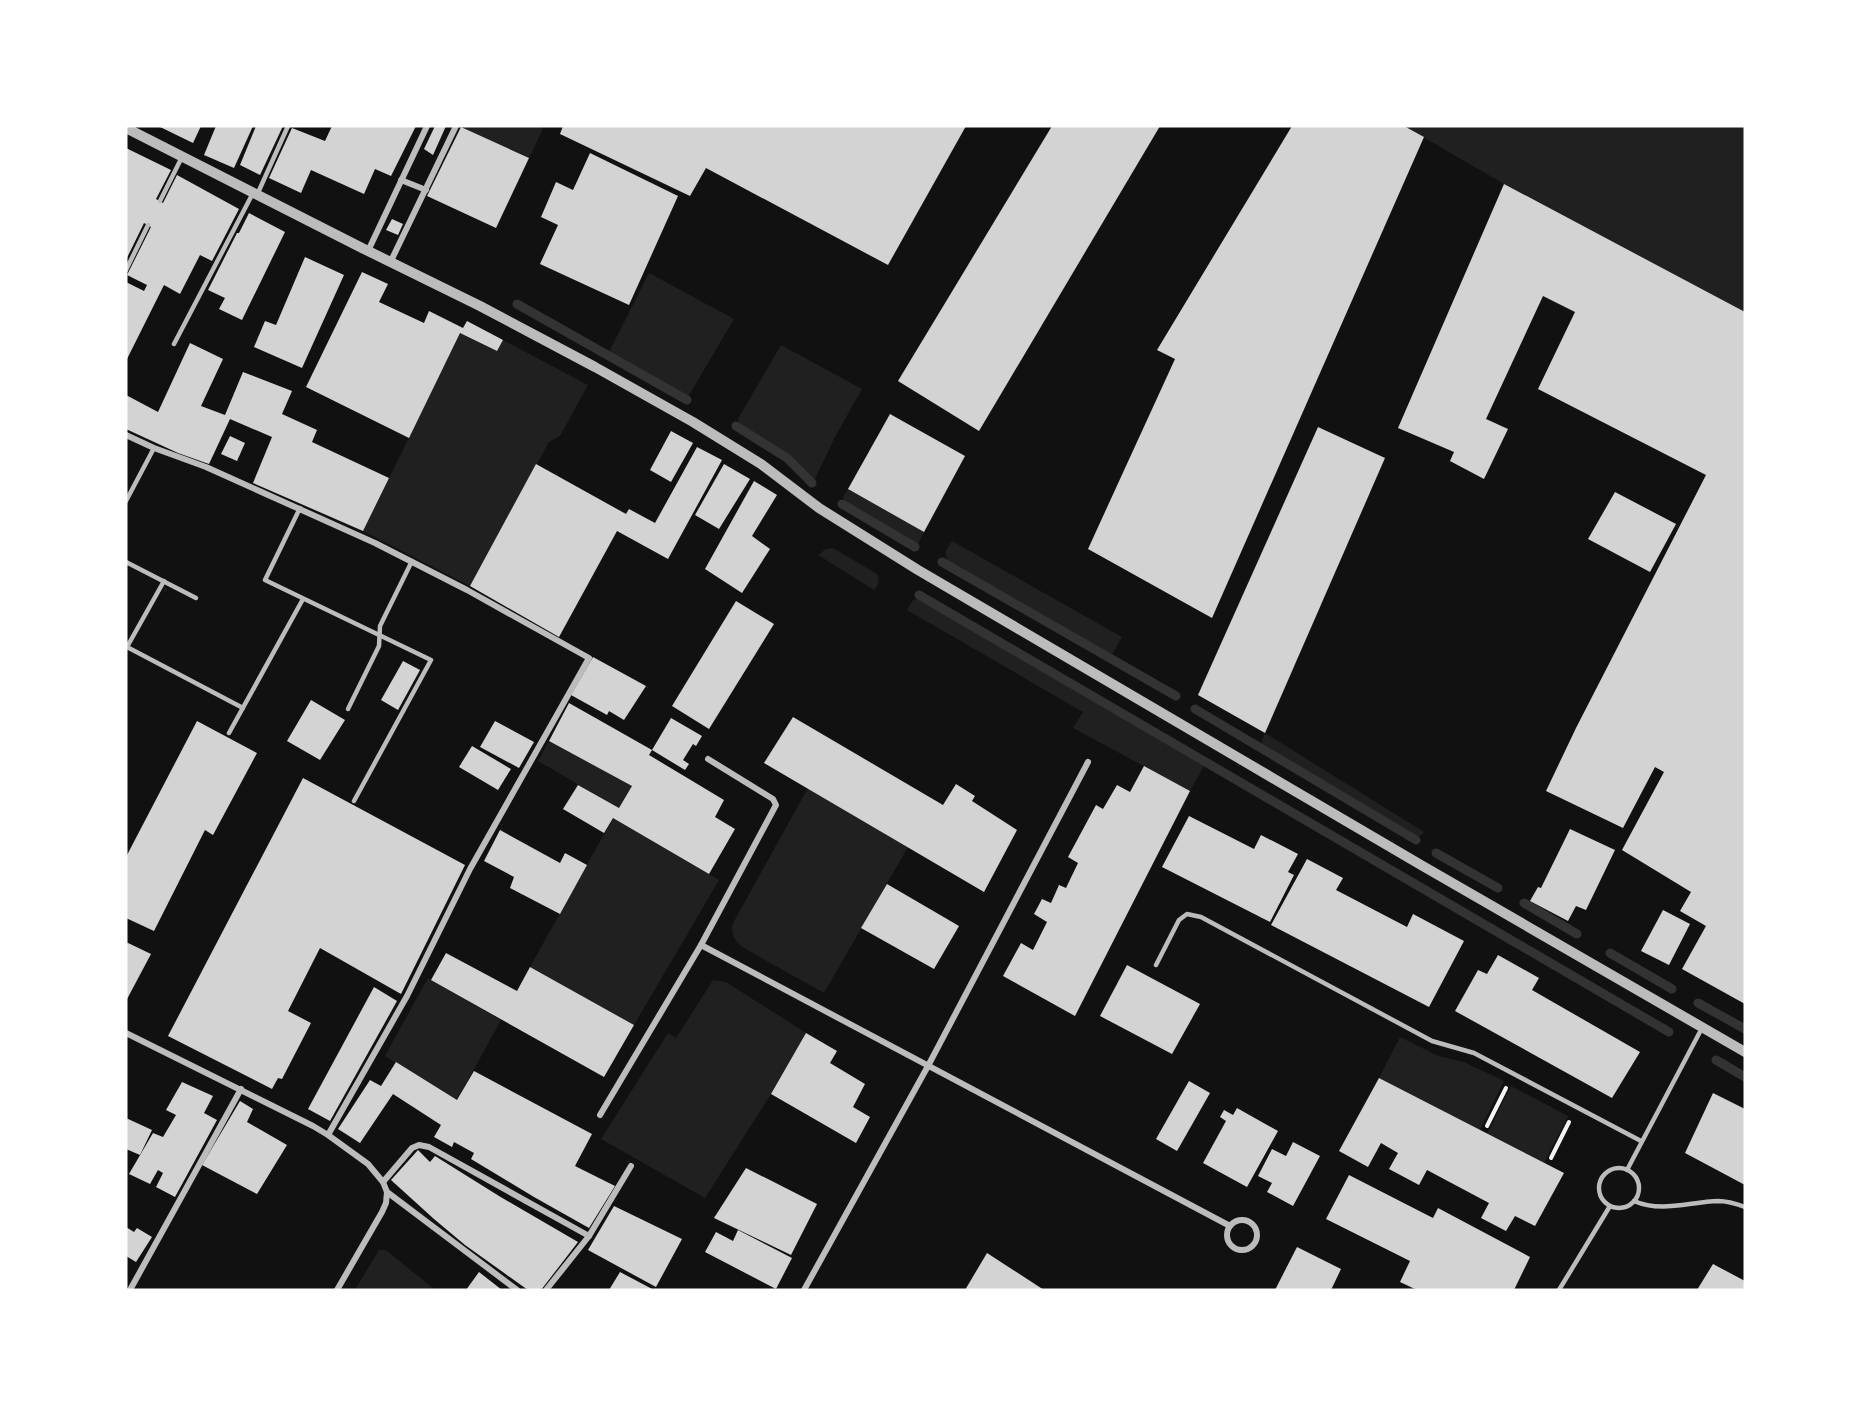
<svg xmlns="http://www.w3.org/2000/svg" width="1871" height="1416" font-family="'Noto Sans',sans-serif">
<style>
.green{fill:#202020}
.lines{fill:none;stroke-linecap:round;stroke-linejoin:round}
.stream{stroke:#333;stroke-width:9}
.building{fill:#d3d3d3}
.path{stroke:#f5f5f5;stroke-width:4}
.service{stroke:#bcbcbc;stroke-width:4.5}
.minor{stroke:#bcbcbc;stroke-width:6}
.tertiary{stroke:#bcbcbc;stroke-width:10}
</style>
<rect width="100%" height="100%" fill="#111"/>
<g class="green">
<polygon points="466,126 537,126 543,129 529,158 465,129"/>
<polygon points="1404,126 1745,126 1745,312 1504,184"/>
<polygon points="649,273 734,319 688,397 685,397 609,352"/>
<polygon points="460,333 496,351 503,340 588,385 560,436 549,442 470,586 363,531"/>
<polygon points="781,345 862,389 835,437 814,481 788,456 739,425 738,419"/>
<polygon points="848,489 924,532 918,544 845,502 843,497"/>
<path d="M952 541 1122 637 1112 655 948 561C943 553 947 548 952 541Z"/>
<path d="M833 548 877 574C880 581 879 584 874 590L818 555 826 549Z"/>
<polygon points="918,599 1204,766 1190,791 1073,728 1083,712 907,610 913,600"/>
<polygon points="1265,733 1424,832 1422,835 1415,837 1260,745"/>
<polygon points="549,741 632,786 619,808 538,761"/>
<path d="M808 788 908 847 824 993 742 947C735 940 730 934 733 923Z"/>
<polygon points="613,818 719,880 634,1025 530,967"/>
<polygon points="428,978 501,1020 457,1100 385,1056"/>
<polygon points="713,980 726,982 806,1033 771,1094 705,1198 601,1139 668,1033 676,1038"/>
<polygon points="1400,1037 1438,1056 1464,1062 1504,1081 1480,1130 1379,1078"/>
<polygon points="1511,1086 1568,1116 1544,1163 1487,1134"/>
<polygon points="379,1250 386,1250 435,1290 355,1290"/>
</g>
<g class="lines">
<g class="stream">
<polyline points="517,304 687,400"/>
<polyline points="736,426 787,458 812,483"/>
<polyline points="842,504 915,547"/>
<polyline points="942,562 1176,696"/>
<polyline points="919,595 1669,1032"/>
<polyline points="1195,709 1416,840"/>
<polyline points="1436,853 1498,888"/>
<polyline points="1524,903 1577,934"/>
<polyline points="1610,953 1672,989"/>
<polyline points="1698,1003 1745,1029"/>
<polyline points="1716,1060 1745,1077"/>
</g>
</g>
<g class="building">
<polygon points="158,126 201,126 193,143"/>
<polygon points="216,126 253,126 234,168 204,155"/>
<polygon points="256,126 283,126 260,175 240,165"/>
<polygon points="332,126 416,126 391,176 375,169 364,194 311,170 301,193 269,178 292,128 325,141"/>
<polygon points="435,126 446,126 433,155 424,149"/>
<polygon points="563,126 966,126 888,265 706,168 690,196 560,134"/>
<polygon points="1052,126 1160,126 979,431 898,381"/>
<polygon points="1292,126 1404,126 1424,137 1212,618 1088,549 1175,359 1157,350"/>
<polygon points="461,127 529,158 496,228 427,196"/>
<polygon points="126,148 171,170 156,199 163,203 177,175 239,209 212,261 200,255 180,294 164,285 126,361 126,282 144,291 147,285 127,275 151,227 144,223 126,260"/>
<polygon points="590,153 678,196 629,305 540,264 558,225 541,217 556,182 573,190"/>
<polygon points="1504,184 1745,312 1745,1004 1682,969 1706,926 1680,911 1691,892 1622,850 1664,772 1655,767 1623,828 1546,791 1576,728 1706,475 1538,389 1575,312 1543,296 1486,419 1508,429 1484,479 1450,461 1454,452 1398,428"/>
<polygon points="249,213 285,232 242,320 219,309 225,298 208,290 237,233 239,233"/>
<polygon points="392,219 403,224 398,235 386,230"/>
<polygon points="305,257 344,275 302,368 254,347 265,321 276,325"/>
<polygon points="362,272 388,284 379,302 424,323 429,311 463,328 467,321 503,340 497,351 460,333 409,438 306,387"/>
<polygon points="190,343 223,359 201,406 225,415 243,372 292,391 282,414 317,430 312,442 389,478 363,531 253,483 272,437 230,419 209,464 178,453 126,429 126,395 158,412"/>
<polygon points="890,414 965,456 924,532 848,489"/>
<polygon points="1318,427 1385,458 1265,733 1198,695"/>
<polygon points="671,431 693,443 671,482 650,470"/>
<polygon points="230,436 245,443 237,461 221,454"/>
<polygon points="697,447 722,460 668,559 617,531 559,637 470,586 536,464 626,514 629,509 655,523"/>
<polygon points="724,464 750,479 719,529 695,515"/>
<polygon points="754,481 777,495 752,536 770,549 742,593 705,569"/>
<polygon points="1615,492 1676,524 1650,572 1588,539"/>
<polygon points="736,601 774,624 709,729 672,706"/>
<polygon points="593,657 646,686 624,720 609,711 607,715 571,695"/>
<polygon points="403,661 420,670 398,710 381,700"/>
<polygon points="311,700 345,720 320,760 287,741"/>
<polygon points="569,703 652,750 671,718 702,736 696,746 693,744 683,760 689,764 685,770 652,750 649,755 724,800 715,817 735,829 709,874 613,818 604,833 563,809 578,785 619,808 632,786 549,741"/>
<polygon points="793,717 943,805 956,784 975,796 972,801 1017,830 984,892 764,763"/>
<polygon points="197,721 257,753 213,835 205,830 154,931 126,918 126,857"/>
<polygon points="495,721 534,742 519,768 480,747"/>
<polygon points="472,746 511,769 498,790 459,767"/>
<polygon points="1144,766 1190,791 1075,1016 1003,976 1021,943 1033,950 1047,922 1034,914 1042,899 1051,903 1059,885 1066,888 1078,863 1068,857 1096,805 1103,809 1117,785 1130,792"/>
<polygon points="303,778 465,865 401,994 320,948 288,1011 311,1023 282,1079 278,1078 272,1089 168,1036"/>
<polygon points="1189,816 1254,849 1261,835 1298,854 1288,872 1294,875 1270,922 1162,867"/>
<polygon points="1570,829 1615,850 1586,910 1576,906 1568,921 1530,901 1538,887 1541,888"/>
<polygon points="500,830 560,863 565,853 587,865 560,914 510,888 514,877 484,861"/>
<polygon points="1307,859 1343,878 1336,890 1407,927 1413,914 1464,941 1429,1007 1271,925"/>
<polygon points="887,884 959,926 934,969 861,928"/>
<polygon points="1663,910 1690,924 1669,965 1641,951"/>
<polygon points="126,942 151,954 126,1001"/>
<polygon points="446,953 517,991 530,967 634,1025 604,1077 431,980"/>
<polygon points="1498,955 1539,978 1532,990 1640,1052 1612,1098 1455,1011 1478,970 1487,974"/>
<polygon points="1127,965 1200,1004 1172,1054 1100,1016"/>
<polygon points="374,987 397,1001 330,1121 308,1109"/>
<polygon points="806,1033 837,1051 830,1063 865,1084 853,1107 870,1117 856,1143 771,1094"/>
<polygon points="396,1062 457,1100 474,1071 592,1134 575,1166 615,1186 589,1228 534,1197 471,1159 474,1153 454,1142 452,1147 434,1137 441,1125 393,1094 360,1143 338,1129 370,1080 381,1086"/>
<polygon points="1379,1078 1564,1173 1535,1226 1515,1216 1506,1231 1481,1218 1489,1203 1427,1170 1419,1185 1389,1169 1398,1153 1381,1143 1368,1167 1339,1151"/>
<polygon points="1189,1081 1210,1093 1177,1151 1156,1139"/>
<polygon points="182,1082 213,1096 204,1113 217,1120 175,1197 156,1187 163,1173 158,1170 150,1184 129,1174 153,1133 163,1137 176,1115 166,1110"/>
<polygon points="1713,1093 1745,1109 1745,1185 1685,1153"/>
<polygon points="240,1101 253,1109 247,1122 287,1145 257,1194 202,1165"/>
<polygon points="1237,1108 1278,1131 1247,1187 1203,1163 1226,1121 1220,1117 1224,1110 1233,1115"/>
<polygon points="126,1118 152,1130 140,1155 126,1149"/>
<polygon points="1293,1142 1320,1156 1293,1206 1267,1192 1272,1183 1258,1176 1272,1149 1286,1156"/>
<polygon points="418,1150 430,1162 435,1156 499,1196 578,1242 541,1290 528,1290 465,1245 434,1219 391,1180"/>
<polygon points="746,1168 817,1204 791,1255 714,1218"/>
<polygon points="1349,1175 1433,1218 1438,1208 1530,1257 1514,1290 1417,1290 1400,1282 1410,1261 1326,1219"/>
<polygon points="614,1206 682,1239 656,1287 588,1250"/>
<polygon points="126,1227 134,1232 137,1228 152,1237 136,1262 126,1256"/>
<polygon points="738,1230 792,1258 776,1289 705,1252 716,1232 733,1241"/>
<polygon points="1297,1247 1341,1269 1331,1290 1275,1290"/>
<polygon points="987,1253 1044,1290 965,1290"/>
<polygon points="1713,1264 1745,1281 1745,1290 1697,1290"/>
<polygon points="479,1272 502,1290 466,1290"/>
<polygon points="620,1272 654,1290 609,1290"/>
</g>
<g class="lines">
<g class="path">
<polyline points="1487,1126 1506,1088"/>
<polyline points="1551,1158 1569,1122"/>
</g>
<g class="service">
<polyline points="257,195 288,126"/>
<polyline points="160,201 182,157"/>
<polyline points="126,270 148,225"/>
<polyline points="174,344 253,193"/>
<polyline points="126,501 154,448"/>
<polyline points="300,508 265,580 431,660 354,801"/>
<polyline points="126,562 196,598"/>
<polyline points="164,581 127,647 243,708"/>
<polyline points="348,709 379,646 380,626 412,561"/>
<polyline points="229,733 303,599"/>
<polyline points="1156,965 1179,920 1187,914 1201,917 1432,1041 1474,1053 1641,1141"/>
<circle cx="1619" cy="1188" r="20"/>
<polyline points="1627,1170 1702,1028"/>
<path d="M1634 1201C1661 1213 1689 1202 1718 1201 1726 1201 1737 1204 1745 1207"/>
<polyline points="1559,1290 1610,1206"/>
</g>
<g class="minor">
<polyline points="401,180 426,190"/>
<polyline points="368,251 427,126"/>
<polyline points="390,263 456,126"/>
<polyline points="126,435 154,448 206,467 375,543 467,590 589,658 470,869 407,996 328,1135"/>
<polyline points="701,945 1230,1226"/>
<polyline points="126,1033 313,1126 328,1135 368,1164 383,1182 387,1192 386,1203 382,1212 337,1290"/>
<polyline points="600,1115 701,945 776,805 773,799 708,759"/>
<polyline points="383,1182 412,1148 419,1145 429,1147 589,1236"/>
<polyline points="387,1192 517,1290"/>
<circle cx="1242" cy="1235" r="15"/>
<polyline points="130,1290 241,1089"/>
<polyline points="546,1290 589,1236 631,1166"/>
<polyline points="804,1290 928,1066 1088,762"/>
</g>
<polyline class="tertiary" points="126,128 362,248 480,306 595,367 693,422 761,464 819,508 918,570 1421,865 1745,1052"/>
</g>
<rect width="1871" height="1416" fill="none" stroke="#ffffff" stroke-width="255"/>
</svg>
